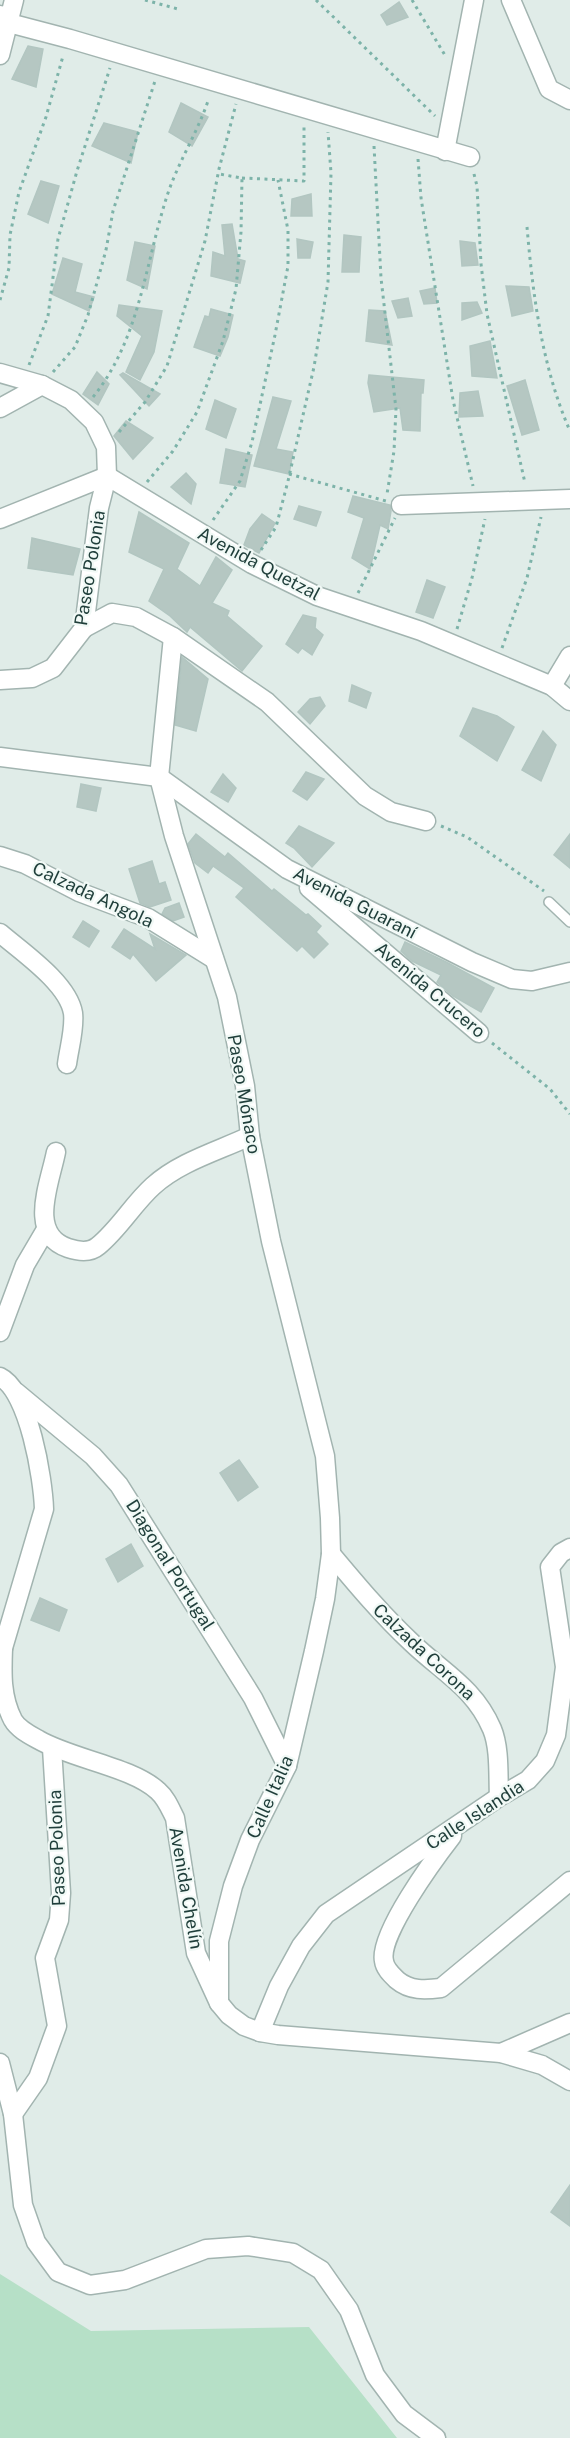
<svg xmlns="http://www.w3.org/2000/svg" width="570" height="2438" font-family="'Public Sans',sans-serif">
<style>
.green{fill:#b6e0c7}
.building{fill:#b5c7c2;stroke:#b2c6c1;stroke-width:1.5}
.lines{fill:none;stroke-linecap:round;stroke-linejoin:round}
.service-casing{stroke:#a2b4b0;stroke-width:12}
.minor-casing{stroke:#a2b4b0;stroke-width:21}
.tertiary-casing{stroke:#a2b4b0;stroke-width:21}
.path{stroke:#7db3a9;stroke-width:3;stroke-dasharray:3 4.5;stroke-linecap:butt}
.service{stroke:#fff;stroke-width:9}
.minor{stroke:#fff;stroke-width:18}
.tertiary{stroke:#fff;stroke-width:18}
.labels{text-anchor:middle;stroke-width:4.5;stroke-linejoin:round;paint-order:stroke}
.street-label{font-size:18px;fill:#1f3e3a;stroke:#f1f9f6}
</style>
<rect width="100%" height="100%" fill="#e0ece8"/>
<polygon class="green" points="0,2274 91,2331 309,2327 397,2438 0,2438"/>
<g class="building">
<polygon points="399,2 408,17 387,25 381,15"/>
<polygon points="28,46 43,49 36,87 12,79"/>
<polygon points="181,103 208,117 192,146 169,132"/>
<polygon points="104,123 138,132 131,163 92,146"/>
<polygon points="41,181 59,186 48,223 28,214"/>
<polygon points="311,194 312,216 291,216 292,199"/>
<polygon points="232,224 238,259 245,261 240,283 211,276 213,252 225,256 222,225"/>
<polygon points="344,235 361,237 359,272 342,272"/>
<polygon points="297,239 313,242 310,258 298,258"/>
<polygon points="460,241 475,243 478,265 462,266"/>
<polygon points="135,242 155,246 147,289 127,280"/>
<polygon points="63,258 82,264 75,292 94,297 89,311 52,294"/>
<polygon points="506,286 529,287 533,311 512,316"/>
<polygon points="435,288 437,303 424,304 420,291"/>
<polygon points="408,298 412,316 398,318 392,301"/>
<polygon points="477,302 482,313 462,320 462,303"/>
<polygon points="119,305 162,311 154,352 140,380 126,372 142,336 117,316"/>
<polygon points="211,309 233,315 228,337 220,356 194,347 205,316 209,317"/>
<polygon points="369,310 385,311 392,345 366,341"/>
<polygon points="490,341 497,378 472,376 470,346"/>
<polygon points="97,372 109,384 98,405 83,394"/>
<polygon points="123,373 160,394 149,406 120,375"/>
<polygon points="369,375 424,380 423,393 421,393 420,431 403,430 400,408 374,412 368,383"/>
<polygon points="525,380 539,430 522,435 507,386"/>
<polygon points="478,391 483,416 459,417 460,393"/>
<polygon points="273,397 291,401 276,449 293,452 289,474 254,466"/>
<polygon points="215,400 236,409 226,438 206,429"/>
<polygon points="126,421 153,438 133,459 114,436"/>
<polygon points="226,449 252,455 245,487 220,483"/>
<polygon points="186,473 196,484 191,504 171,487"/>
<polygon points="353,496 390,505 391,511 388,529 380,525 370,569 352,558 364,518 348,512"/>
<polygon points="299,506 321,512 316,526 294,519"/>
<polygon points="139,512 189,543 177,569 200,586 216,557 232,570 212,603 229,611 227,616 262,646 242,671 190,627 187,632 170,616 149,601 164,569 129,552"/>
<polygon points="262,514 275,523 259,553 244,545 250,529"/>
<polygon points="32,538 80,549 73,575 28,568"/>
<polygon points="427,580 445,587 433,618 416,612"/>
<polygon points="303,615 316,618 315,628 323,635 312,655 302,648 298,653 286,644"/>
<polygon points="182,657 208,679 196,731 175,725"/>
<polygon points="352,685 371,693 366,708 349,701"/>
<polygon points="320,697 325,706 310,724 298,712 310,699"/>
<polygon points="473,708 497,716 514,727 497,761 460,736"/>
<polygon points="543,731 556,745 541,781 522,770"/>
<polygon points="306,772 324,779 307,800 293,791"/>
<polygon points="223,774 236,788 228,802 211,792"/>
<polygon points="81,784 101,788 96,811 77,807"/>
<polygon points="299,826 334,843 312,867 294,848 286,843"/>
<polygon points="196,834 225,857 228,853 272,891 274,889 306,915 308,914 321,926 316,932 328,944 314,958 302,946 297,951 236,897 244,888 213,866 208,873 195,863 188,844"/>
<polygon points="570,834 570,868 554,855"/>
<polygon points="152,861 159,884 165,882 171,900 150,907 140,903 129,869"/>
<polygon points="179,903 184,917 173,921 162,914 165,908"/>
<polygon points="83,921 99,931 89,947 73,937"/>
<polygon points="124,929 155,949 150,934 186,955 156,981 133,954 130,959 112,947"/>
<polygon points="405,942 448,963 494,988 481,1012 453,996 437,982 441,975 412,961 401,951"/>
<polygon points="239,1460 258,1487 238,1501 220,1473"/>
<polygon points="131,1544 143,1566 118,1582 106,1559"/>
<polygon points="40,1598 67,1610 59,1631 31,1620"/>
<polygon points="570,2185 570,2226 551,2212"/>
</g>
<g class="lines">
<defs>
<polyline id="service" points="549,902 570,922"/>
<g id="minor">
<polyline points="511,0 549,89 570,100"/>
<polyline points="0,15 9,23 70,39 470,157"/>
<polyline points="0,55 14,0"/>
<polyline points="445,151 474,0"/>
<polyline points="0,373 42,385 71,400 94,422 106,447 107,476 99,508 84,628 53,668 32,678 0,680"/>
<polyline points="0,408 42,385"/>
<polyline points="107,476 252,564 317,596 421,631 552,686 570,701"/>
<polyline points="401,505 570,499"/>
<polyline points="0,519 107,476"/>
<polyline points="84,628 112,613 136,617 173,637 267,702 365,796 391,812 426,821"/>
<polyline points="173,637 159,777 174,836 227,997 245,1086 250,1136 271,1241 325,1456 330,1518 331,1554 325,1599 314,1651 287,1766 250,1840 233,1886 219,1941 219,2003"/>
<polyline points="552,686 570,656"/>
<polyline points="0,757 159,777 287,869 472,962 512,979 532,981 570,972"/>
<polyline points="0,856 25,864 79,892 148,918 214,959"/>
<polyline points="309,888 479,1033"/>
<path d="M0 933C22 952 68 983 73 1013 75 1029 69 1048 67 1064"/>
<path d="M56 1152C50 1183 27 1234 68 1248 77 1251 90 1253 98 1246 119 1229 133 1204 153 1186 179 1162 218 1151 250 1136"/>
<polyline points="0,1332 25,1265 45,1231"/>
<path d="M0 1377C29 1391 43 1479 44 1509L3 1648"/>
<polyline points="16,1392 93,1456 119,1485 253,1698 287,1766"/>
<path d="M331 1554C357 1585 382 1615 411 1642 442 1672 474 1687 492 1729 500 1748 498 1776 499 1797"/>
<path d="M0 1646 3 1648C2 1673 1 1697 13 1720 18 1729 30 1735 39 1740 72 1759 132 1767 158 1791 166 1798 170 1808 175 1818L196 1953 219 2003 229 2015 244 2026 260 2032 278 2035 501 2053 542 2065 570 2081"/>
<path d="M452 1836C435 1858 378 1935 384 1961 385 1969 392 1975 397 1980 410 1991 425 1990 441 1988L570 1881"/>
<polyline points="260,2032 279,1986 301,1946 326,1914 499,1797 528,1780 545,1761 556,1735 565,1667 550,1567 561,1553 570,1548"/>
<polyline points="501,2053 570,2023"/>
<polyline points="13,2114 38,2078 57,2026 45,1958 59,1920 61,1893 52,1748"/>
</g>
<polyline id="tertiary" points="0,2063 13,2114 23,2205 36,2242 58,2272 90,2285 125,2280 206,2249 248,2246 293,2253 321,2270 349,2310 375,2375 404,2414 436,2438"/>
</defs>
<use href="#service" class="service-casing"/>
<use href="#minor" class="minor-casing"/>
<use href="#tertiary" class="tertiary-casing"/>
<g class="path">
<polyline points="145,0 178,9"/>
<polyline points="316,0 435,116"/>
<polyline points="412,0 446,57"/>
<polyline points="374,146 381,278 396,409 394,451 387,494"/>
<polyline points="418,159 421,198 453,400 473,486"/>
<polyline points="474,174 477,186 481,264 487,314 525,483"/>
<polyline points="242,178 304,181 304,125"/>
<path d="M527 227C533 296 542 367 570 431"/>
<polyline points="0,300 9,268 10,235 19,192 46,117 63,56"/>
<polyline points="29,365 48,316 58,239 77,171 110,68"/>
<polyline points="53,372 75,347 88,315 106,250 113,211 155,81"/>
<path d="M93 397C140 339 145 264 167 196 178 162 198 132 209 98"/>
<polyline points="119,432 145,402 167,366 205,241 219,169 236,104"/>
<polyline points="289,474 386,501"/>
<polyline points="147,482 173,451 197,412 223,341 236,289 241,232 242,178 219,174"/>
<polyline points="213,520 240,481 252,442 275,335 288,266 288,230 278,180"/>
<polyline points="261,550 276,527 288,481 314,367 328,282 331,173 328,132"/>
<polyline points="358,593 395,518"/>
<polyline points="457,629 472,578 485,519"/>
<polyline points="502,648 527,578 541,517"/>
<polyline points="441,826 467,837 544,891"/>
<polyline points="492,1043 550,1089 570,1114"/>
</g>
<use href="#service" class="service"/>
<use href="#minor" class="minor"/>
<use href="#tertiary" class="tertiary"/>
</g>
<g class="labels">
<g class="street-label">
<text transform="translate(259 564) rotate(28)" y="6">Avenida Quetzal</text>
<text transform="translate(90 568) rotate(-81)" y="6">Paseo Polonia</text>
<text transform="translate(93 895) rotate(25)" y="6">Calzada Angola</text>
<text transform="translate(355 903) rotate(27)" y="6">Avenida Guaraní</text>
<text transform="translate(430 990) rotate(40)" y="6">Avenida Crucero</text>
<text transform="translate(244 1094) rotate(80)" y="6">Paseo Mónaco</text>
<text transform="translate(170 1565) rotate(58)" y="6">Diagonal Portugal</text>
<text transform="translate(424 1652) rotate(43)" y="6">Calzada Corona</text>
<text transform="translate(270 1797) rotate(-66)" y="6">Calle Italia</text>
<text transform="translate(475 1815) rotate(-33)" y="6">Calle Islandia</text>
<text transform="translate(57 1848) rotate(-92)" y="6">Paseo Polonia</text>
<text transform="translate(186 1888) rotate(80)" y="6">Avenida Chelín</text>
</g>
</g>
</svg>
